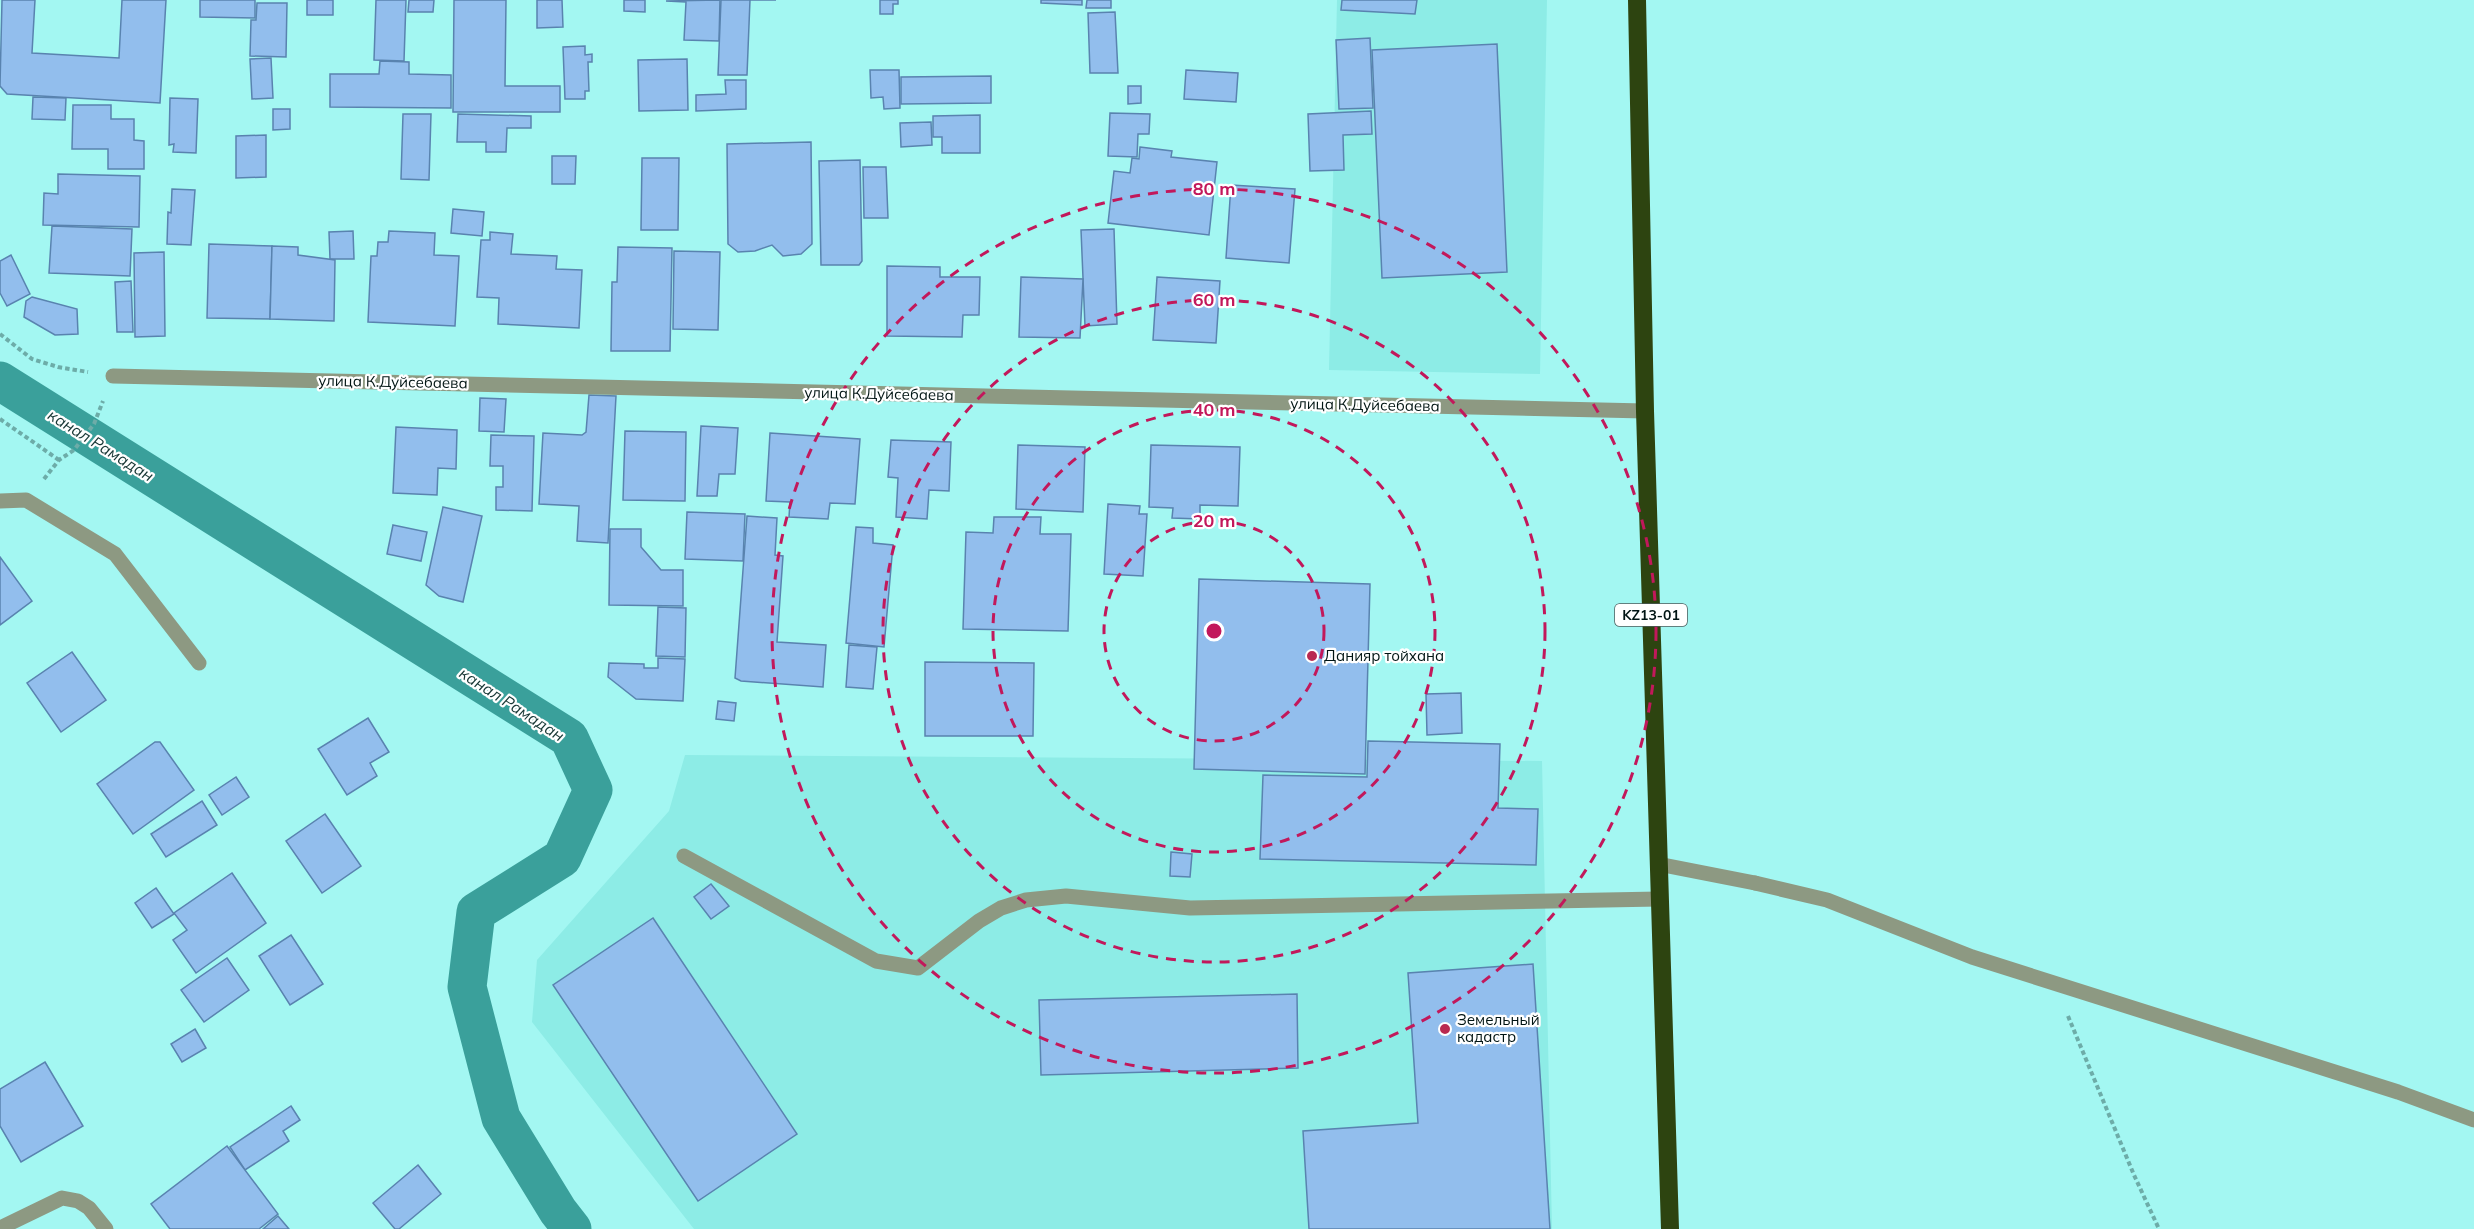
<svg xmlns="http://www.w3.org/2000/svg" width="2474" height="1229" font-family="Mulish,sans-serif">
<style>
.built{fill:#8dece6}
.lines{fill:none;stroke-linecap:round;stroke-linejoin:round}
.canal{stroke:#3aa09b;stroke-width:39}
.building{fill:#92beed;stroke:#5983af;stroke-width:1.5}
.path{stroke:#6daca8;stroke-width:4;stroke-dasharray:4.5 3;stroke-linecap:butt}
.lane{stroke:#8d9982;stroke-width:15}
.street{stroke:#8d9982;stroke-width:15}
.highway{stroke:#2d4410;stroke-width:18}
.ring{fill:none;stroke:#c2185b;stroke-width:3;stroke-dasharray:10 8}
.poi-dot{fill:#b92950;stroke:#fff;stroke-width:2}
.labels{text-anchor:middle;stroke-width:4.5;stroke-linejoin:round;paint-order:stroke}
.shield{fill:#fff;stroke:#4c5a5a;stroke-width:1.5}
.shield-label{font-size:14px;font-weight:bold;fill:#001413}
.street-label{font-size:15px;fill:#001413;stroke:#fff}
.poi-label{font-size:15px;fill:#001413;stroke:#fff;text-anchor:start}
.water-label{font-size:16px;font-style:italic;fill:#183735;stroke:#fff}
.centre{fill:#c2185b;stroke:#fff;stroke-width:3}
.ring-label{font-size:18px;text-anchor:middle;font-weight:bold;fill:#c2185b;stroke:#fff;stroke-width:4.5;stroke-linejoin:round;paint-order:stroke}
</style>
<rect width="100%" height="100%" fill="#a3f7f2"/>
<g class="built">
<polygon points="1337,0 1547,0 1540,374 1329,370"/>
<polygon points="685,755 1542,761 1552,1229 694,1229 532,1022 537,960 669,811"/>
</g>
<g class="lines">
<polyline class="canal" points="0,381 569,738 593,790 562,858 476,912 467,987 501,1118 558,1211 572,1229"/>
</g>
<g class="building">
<polygon points="2,0 35,0 32,53 119,58 122,0 166,0 160,103 7,94 0,86"/>
<polygon points="200,0 255,0 255,18 200,17"/>
<rect x="307" y="0" width="26" height="15"/>
<polygon points="376,0 406,0 404,61 374,60"/>
<polygon points="409,0 434,0 433,12 408,12"/>
<polygon points="454,0 506,0 505,86 560,86 560,112 453,112"/>
<polygon points="537,0 562,0 563,27 537,28"/>
<polygon points="624,0 645,0 645,12 624,11"/>
<polygon points="720,0 719,41 684,40 686,2 666,1"/>
<polygon points="721,0 776,0 750,0 747,75 718,75"/>
<polygon points="880,0 898,0 898,4 893,4 893,14 880,14"/>
<polygon points="1041,0 1082,0 1082,5 1041,3"/>
<polygon points="1087,0 1111,0 1111,8 1086,8"/>
<polygon points="1342,0 1417,0 1415,14 1341,10"/>
<polygon points="257,3 287,3 286,57 250,56 251,20 256,20"/>
<polygon points="1115,12 1118,73 1090,73 1088,13"/>
<polygon points="1370,38 1373,108 1339,109 1336,40"/>
<polygon points="1497,44 1507,272 1382,278 1372,50"/>
<polygon points="585,46 585,55 592,54 592,62 588,62 589,91 585,91 585,99 565,99 563,47"/>
<polygon points="271,58 273,98 252,99 250,59"/>
<polygon points="687,59 688,110 639,111 638,60"/>
<polygon points="380,61 409,62 409,74 451,75 451,108 330,107 330,74 379,74"/>
<polygon points="870,70 899,70 900,108 884,109 883,97 871,98"/>
<polygon points="1186,70 1238,73 1236,102 1184,99"/>
<polygon points="991,76 991,103 901,104 901,77"/>
<polygon points="725,80 746,80 746,109 696,111 696,95 726,94"/>
<polygon points="1128,86 1141,86 1141,103 1128,104"/>
<polygon points="33,97 66,98 65,120 32,119"/>
<polygon points="170,98 198,99 196,153 173,152 174,144 169,145"/>
<polygon points="73,105 111,105 111,119 134,119 134,140 144,141 144,169 108,169 108,149 72,149"/>
<polygon points="273,109 290,109 290,129 273,130"/>
<polygon points="1371,111 1372,134 1343,135 1344,170 1310,171 1308,114"/>
<polygon points="1110,113 1150,114 1149,134 1138,134 1137,157 1108,156"/>
<polygon points="403,114 431,114 429,180 401,179"/>
<polygon points="458,114 531,116 531,128 507,128 506,152 486,152 486,142 457,142"/>
<polygon points="980,115 980,153 942,153 942,137 933,137 933,116"/>
<polygon points="931,122 932,145 901,147 900,123"/>
<polygon points="266,135 266,177 236,178 236,136"/>
<polygon points="811,142 812,244 801,254 783,256 772,245 755,251 738,252 728,244 727,144"/>
<polygon points="1140,147 1172,151 1171,157 1217,162 1209,235 1108,223 1114,171 1130,173 1132,158 1139,159"/>
<polygon points="552,156 576,156 575,184 552,184"/>
<polygon points="642,158 679,158 678,230 641,230"/>
<polygon points="860,160 862,261 859,265 821,265 819,161"/>
<polygon points="863,167 886,167 888,218 864,218"/>
<polygon points="58,174 140,176 139,227 43,225 44,193 58,194"/>
<polygon points="1231,185 1295,189 1289,263 1226,258"/>
<polygon points="172,189 195,190 191,245 167,244 168,212 171,213"/>
<polygon points="453,209 484,212 482,236 451,233"/>
<polygon points="52,226 132,229 130,276 49,273"/>
<polygon points="1114,229 1117,324 1085,326 1081,230"/>
<polygon points="353,231 354,259 330,259 329,232"/>
<polygon points="389,231 435,233 434,255 459,256 455,326 368,322 371,256 377,256 378,242 388,242"/>
<polygon points="490,232 513,234 511,254 557,256 556,269 582,270 579,328 498,324 499,298 477,297 481,240 490,240"/>
<polygon points="209,244 272,246 270,319 207,318"/>
<polygon points="272,246 298,247 298,255 335,260 334,321 270,319"/>
<polygon points="618,247 672,248 670,351 611,351 612,282 617,282"/>
<polygon points="674,251 720,252 718,330 673,329"/>
<polygon points="164,252 165,336 135,337 134,253"/>
<polygon points="11,255 30,294 7,306 0,293 0,261"/>
<polygon points="887,266 940,267 940,277 980,277 979,315 963,315 962,337 887,336"/>
<polygon points="1021,277 1083,279 1080,338 1019,337"/>
<polygon points="1157,277 1220,281 1216,343 1153,340"/>
<polygon points="131,281 133,332 117,332 115,282"/>
<polygon points="32,297 77,309 78,334 55,335 24,317 26,301"/>
<polygon points="589,395 616,396 608,543 577,541 579,506 539,504 543,433 582,435 586,432"/>
<polygon points="480,398 506,399 504,432 479,431"/>
<polygon points="701,426 738,428 735,474 719,474 717,496 697,496"/>
<polygon points="396,427 457,430 456,469 438,468 437,495 393,493"/>
<polygon points="625,431 686,432 685,501 623,500"/>
<polygon points="770,433 860,439 855,504 830,503 828,519 789,517 790,502 766,501"/>
<polygon points="491,435 534,436 532,511 496,510 496,487 503,487 503,466 490,466"/>
<polygon points="891,440 951,442 949,491 929,490 927,519 896,517 898,478 888,477"/>
<polygon points="1018,445 1085,447 1083,512 1016,509"/>
<polygon points="1151,445 1240,447 1238,506 1200,505 1200,519 1172,518 1173,508 1149,507"/>
<polygon points="1108,504 1140,506 1139,514 1147,514 1143,576 1104,574"/>
<polygon points="443,507 482,516 463,602 439,596 426,585"/>
<polygon points="687,512 745,514 743,561 685,559"/>
<polygon points="747,516 777,518 775,555 783,556 777,642 826,645 823,687 741,681 735,678"/>
<polygon points="994,517 1041,517 1040,534 1071,534 1068,631 963,629 966,532 993,533"/>
<polygon points="393,525 427,532 421,561 387,554"/>
<polygon points="856,527 873,528 873,543 893,545 884,647 846,643"/>
<polygon points="610,529 641,529 641,547 661,570 683,570 683,606 609,605"/>
<polygon points="0,557 32,601 0,625"/>
<polygon points="1199,579 1370,584 1365,774 1194,769"/>
<polygon points="658,607 686,608 685,657 656,656"/>
<polygon points="849,645 877,647 873,689 846,687"/>
<polygon points="72,652 106,700 61,732 27,683"/>
<polygon points="658,658 685,659 683,701 636,699 608,677 609,663 644,664 644,668 658,668"/>
<polygon points="925,662 1034,663 1033,736 925,736"/>
<polygon points="1461,693 1462,733 1427,735 1426,694"/>
<polygon points="718,701 736,703 734,721 716,719"/>
<polygon points="368,718 389,752 370,763 377,776 347,795 318,749"/>
<polygon points="1368,741 1500,744 1498,808 1538,809 1536,865 1260,859 1263,775 1367,777"/>
<polygon points="155,742 160,742 194,790 133,834 97,784"/>
<polygon points="236,777 249,797 222,815 209,795"/>
<polygon points="202,801 217,825 166,857 151,834"/>
<polygon points="325,814 361,866 322,893 286,841"/>
<polygon points="1171,852 1192,854 1190,877 1170,876"/>
<polygon points="232,873 266,923 196,973 173,940 187,930 174,913"/>
<polygon points="711,884 729,906 711,919 694,897"/>
<polygon points="156,888 174,914 152,928 135,903"/>
<polygon points="653,918 797,1134 698,1201 553,985"/>
<polygon points="291,935 323,984 290,1005 259,956"/>
<polygon points="227,958 249,990 204,1022 181,990"/>
<polygon points="1533,964 1550,1229 1309,1229 1303,1131 1418,1123 1408,973"/>
<polygon points="1297,994 1298,1068 1041,1075 1039,1000"/>
<polygon points="195,1029 206,1048 182,1062 171,1044"/>
<polygon points="45,1062 83,1126 21,1162 0,1126 0,1089"/>
<polygon points="291,1106 300,1120 283,1131 289,1141 245,1170 230,1147"/>
<polygon points="227,1146 278,1214 259,1229 170,1229 151,1204"/>
<polygon points="418,1165 441,1194 399,1229 395,1229 373,1203"/>
<polygon points="278,1216 289,1229 263,1229"/>
</g>
<g class="lines">
<g class="path">
<polyline points="0,334 32,359 58,367 88,372"/>
<polyline points="0,419 59,460"/>
<polyline points="44,479 59,460 74,450 94,424 103,401"/>
<polyline points="2068,1016 2134,1175 2159,1229"/>
</g>
<polyline class="lane" points="1755,883 1827,900 1972,957 2398,1092 2474,1120"/>
<g class="street">
<polyline points="113,376 1645,411"/>
<polyline points="0,501 26,500 115,554 199,663"/>
<polyline points="684,856 876,961 918,968 979,921 1001,908 1026,900 1066,896 1190,908 1659,899"/>
<polyline points="1658,864 1755,883"/>
<polyline points="0,1228 62,1198 78,1201 89,1208 106,1229"/>
</g>
<polyline class="highway" points="1637,0 1645,411 1670,1229"/>
</g>
<g class="ring">
<circle cx="1214" cy="631" r="110"/>
<circle cx="1214" cy="631" r="221"/>
<circle cx="1214" cy="631" r="331"/>
<circle cx="1214" cy="631" r="442"/>
</g>
<g class="poi-dot">
<circle cx="1312" cy="656" r="6"/>
<circle cx="1445" cy="1029" r="6"/>
</g>
<g class="labels">
<rect class="shield" x="1615" y="604" width="72" height="22" rx="4.5"/>
<g class="shield-label">
<text x="1651" y="620">KZ13-01</text>
</g>
<g class="street-label">
<text transform="translate(393 382) rotate(1)" y="5">улица К.Дуйсебаева</text>
<text transform="translate(879 394) rotate(1)" y="5">улица К.Дуйсебаева</text>
<text transform="translate(1365 405) rotate(1)" y="5">улица К.Дуйсебаева</text>
</g>
<g class="poi-label">
<text x="1324" y="661">Данияр тойхана</text>
<text x="1457" y="1025">Земельный<tspan x="1457" dy="17">кадастр</tspan></text>
</g>
<g class="water-label">
<text transform="translate(101 445) rotate(32)" y="6">канал Рамадан</text>
<text transform="translate(512 704) rotate(33)" y="6">канал Рамадан</text>
</g>
</g>
<circle cx="1214" cy="631" r="9" class="centre"/>
<g class="ring-label">
<text x="1214" y="195">80 m</text>
<text x="1214" y="306">60 m</text>
<text x="1214" y="416">40 m</text>
<text x="1214" y="527">20 m</text>
</g>
</svg>
